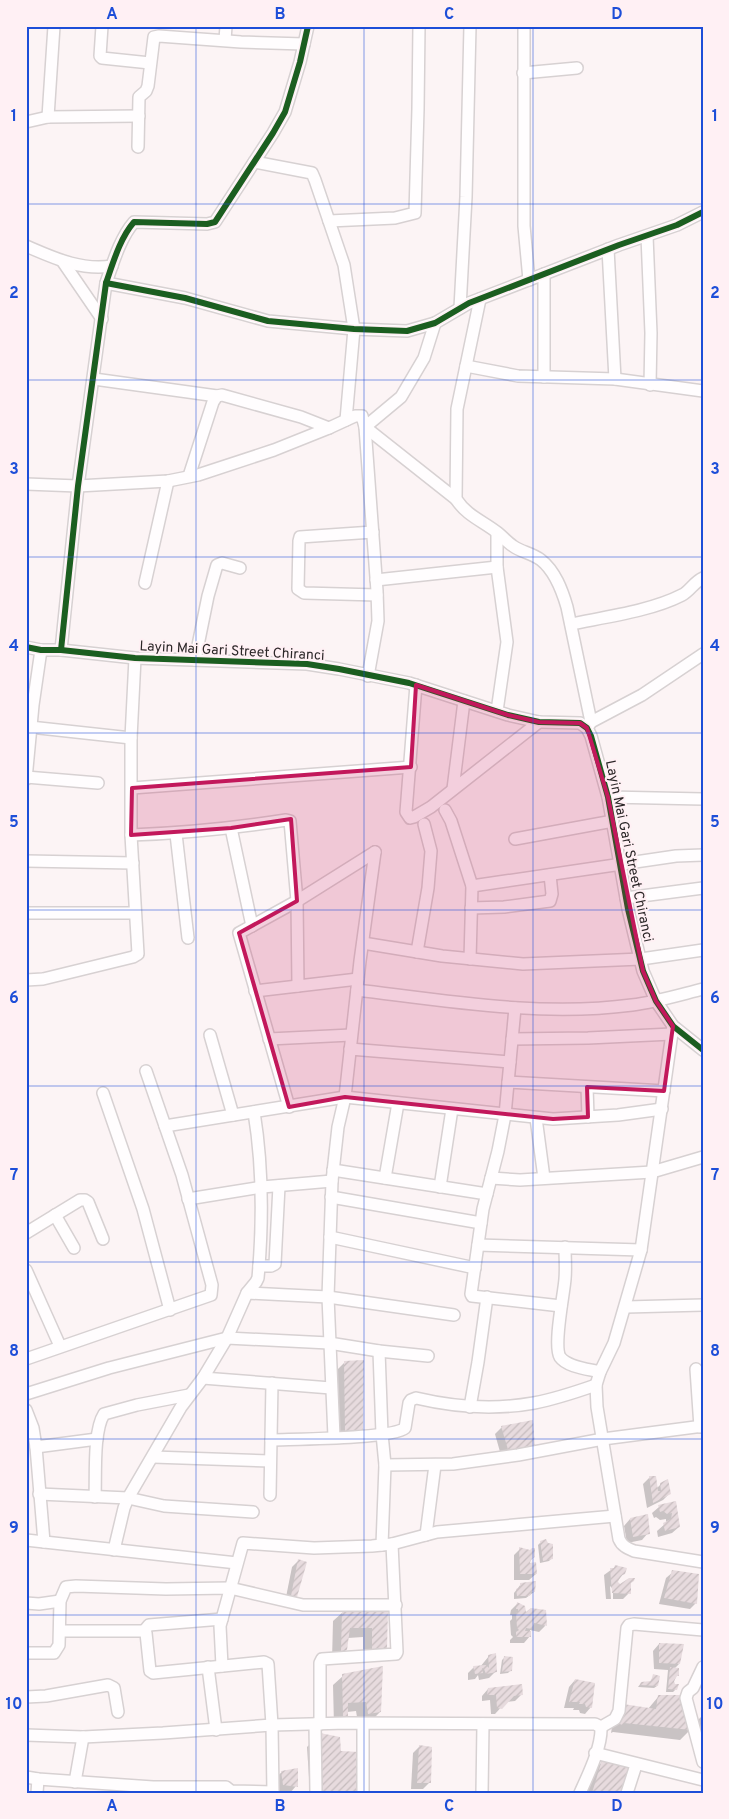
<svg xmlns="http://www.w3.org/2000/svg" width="729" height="1819" font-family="Overpass,sans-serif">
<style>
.shadow{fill:#0003}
.building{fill:url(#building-hatch)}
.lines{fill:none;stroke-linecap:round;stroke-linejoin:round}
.street-casing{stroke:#d7d1d2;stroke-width:14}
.street{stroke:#fffdfe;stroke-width:11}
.cycleway-casing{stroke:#fff0f4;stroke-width:9}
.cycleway{stroke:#1b5e20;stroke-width:6}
.marked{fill:#c2185b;fill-opacity:0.2;stroke:#c2185b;stroke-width:4;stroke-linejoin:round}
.grid{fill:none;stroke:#1d4ed8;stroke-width:1;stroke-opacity:0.55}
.labels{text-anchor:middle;stroke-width:4;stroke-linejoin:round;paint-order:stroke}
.street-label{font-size:14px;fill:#2c2728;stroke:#fff0f4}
.neatline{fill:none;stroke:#1d4ed8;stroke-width:2}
.grid-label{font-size:16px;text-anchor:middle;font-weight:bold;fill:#1d4ed8}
</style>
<defs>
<pattern id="building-hatch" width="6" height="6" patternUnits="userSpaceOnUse" patternTransform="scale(1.25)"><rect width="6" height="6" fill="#e7dbde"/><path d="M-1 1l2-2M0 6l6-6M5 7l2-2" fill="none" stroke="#c6bcbe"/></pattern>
</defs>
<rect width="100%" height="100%" fill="#fcf4f5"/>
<g class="shadow">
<polygon points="345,1362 361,1433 352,1443 336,1440 335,1372"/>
<polygon points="532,1422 502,1459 495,1434 502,1427"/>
<polygon points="650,1477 656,1489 661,1484 669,1494 663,1500 647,1508 643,1484"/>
<polygon points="675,1503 679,1527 672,1533 658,1537 657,1531 666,1523 666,1519 660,1520 656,1517 654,1518 652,1513 659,1507"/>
<polygon points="630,1519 648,1533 642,1540 627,1543 624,1526"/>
<polygon points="541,1542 552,1558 549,1561 540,1563 538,1545"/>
<polygon points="520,1549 534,1557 527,1564 536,1574 529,1580 514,1580 514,1555"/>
<polygon points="298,1561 296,1596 290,1603 285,1602 292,1567"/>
<polygon points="615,1567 624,1573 617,1582 620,1585 629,1584 629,1593 623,1599 613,1599 613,1589 610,1586 611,1599 606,1599 604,1575"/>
<polygon points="673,1572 696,1603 690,1609 659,1604 666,1578"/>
<polygon points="521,1584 534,1592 526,1598 514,1599 514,1593"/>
<polygon points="517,1604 525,1615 545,1611 545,1626 539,1632 530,1630 530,1636 524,1643 510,1643 510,1640 513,1637 511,1635 510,1621 512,1619 512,1615 510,1615 511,1610"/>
<polygon points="343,1612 387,1612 386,1648 376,1658 363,1659 363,1637 348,1638 346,1650 336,1660 332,1660 333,1621"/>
<polygon points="659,1644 679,1664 674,1669 675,1678 673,1685 676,1689 673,1692 666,1692 668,1670 654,1669 653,1651"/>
<polygon points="489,1656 495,1672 489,1678 479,1680 478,1675 475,1679 468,1680 468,1673 474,1667 480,1667"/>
<polygon points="505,1657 511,1670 508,1673 500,1674 502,1660"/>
<polygon points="343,1676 380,1712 370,1722 358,1723 356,1711 347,1712 346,1715 334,1726 333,1685"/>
<polygon points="654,1676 657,1686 654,1688 638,1687 641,1683 649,1683"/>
<polygon points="575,1680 591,1707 585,1714 580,1713 579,1710 573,1710 574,1708 564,1708 569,1687"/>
<polygon points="488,1689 521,1695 515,1701 506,1702 495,1714 491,1714 490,1700 482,1701 482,1696"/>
<polygon points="658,1697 690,1730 680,1740 613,1732 611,1733 614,1715 648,1709"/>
<polygon points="703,1715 703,1742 701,1741 699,1719"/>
<polygon points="320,1734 340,1752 359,1793 310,1793 307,1747"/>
<polygon points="419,1747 430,1782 423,1789 411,1789 413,1753"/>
<polygon points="603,1761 619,1793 586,1793 593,1771"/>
<polygon points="282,1772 296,1786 290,1793 277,1791 275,1778"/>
</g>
<g class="building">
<polygon points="364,1360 363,1434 345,1431 344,1361"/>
<polygon points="533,1420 535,1448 509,1453 501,1426"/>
<polygon points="649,1476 656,1476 658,1491 661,1491 660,1483 668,1479 671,1494 653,1503"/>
<polygon points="676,1501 680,1527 665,1531 663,1523 671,1519 672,1513 667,1514 663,1511 660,1512 658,1505"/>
<polygon points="648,1514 650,1534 633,1537 630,1518"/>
<polygon points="546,1539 548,1543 553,1544 553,1559 543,1561 540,1541"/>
<polygon points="519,1547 530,1550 532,1548 535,1548 535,1557 531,1559 530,1563 536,1562 537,1574 520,1574"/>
<polygon points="298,1559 307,1562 297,1597 291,1596"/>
<polygon points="615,1565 627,1568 625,1574 620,1576 618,1582 620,1584 629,1578 635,1578 634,1581 631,1583 631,1594 612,1593 610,1568 614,1568"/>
<polygon points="672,1570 699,1574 697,1604 664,1598"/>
<polygon points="536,1581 535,1592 531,1592 530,1596 517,1596 516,1589 520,1587 520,1583"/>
<polygon points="517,1602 525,1606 526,1612 531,1608 546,1610 547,1626 534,1623 532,1629 526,1628 525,1631 531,1631 531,1637 516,1637 516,1632 519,1630 517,1628 516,1613 518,1612 518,1609 516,1609"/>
<polygon points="342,1610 388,1610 387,1648 372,1649 372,1628 350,1628 347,1650 341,1651"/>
<polygon points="659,1643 684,1644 680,1664 659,1663"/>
<polygon points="496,1653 497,1672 486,1674 484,1669 482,1668 483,1673 475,1674 473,1666 486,1665 489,1668 488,1655"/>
<polygon points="504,1656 513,1657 512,1671 502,1672"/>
<polygon points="383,1666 381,1712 368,1714 366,1702 348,1703 348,1716 343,1717 342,1674"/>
<polygon points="670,1667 679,1668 679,1676 677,1676 674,1681 675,1684 679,1684 677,1690 668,1689"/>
<polygon points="653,1674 660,1676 658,1686 640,1685 641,1682 651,1681"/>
<polygon points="575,1679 595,1683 592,1708 586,1707 585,1704 579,1704 580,1702 569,1702"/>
<polygon points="522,1684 523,1695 514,1696 502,1709 497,1708 496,1695 487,1695 488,1688"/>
<polygon points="658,1695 683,1695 691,1730 624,1723 622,1725 620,1724 623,1704 656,1709"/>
<polygon points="320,1733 340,1737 341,1751 359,1752 360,1793 323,1793"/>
<polygon points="419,1745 432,1747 431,1783 417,1783"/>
<polygon points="602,1760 629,1767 620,1793 592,1793"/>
<polygon points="298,1768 298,1787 283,1785 281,1771"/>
</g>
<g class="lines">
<defs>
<g id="street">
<polyline points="102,26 100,56 102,58 150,63"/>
<polyline points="524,26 524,226 529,280"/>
<polyline points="225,40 226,26"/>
<polyline points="523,73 577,68"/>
<polyline points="48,117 54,26"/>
<polyline points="26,122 48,117 139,116"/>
<polyline points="138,147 139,97 146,91 148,86 154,37 159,36 241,42 304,44"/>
<polyline points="254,162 312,173 315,180 344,265 354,329 346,420"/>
<polyline points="329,221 395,218 415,213 418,109 419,26"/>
<polyline points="647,236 651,333 650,385"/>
<path d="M26 246C54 258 81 271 112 266"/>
<polyline points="608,249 615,379"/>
<polyline points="63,262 102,319"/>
<polyline points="544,274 544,377"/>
<polyline points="106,283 185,298 268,321 354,329 407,331 435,323 469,303 619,245 677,225 703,212"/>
<path d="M480 299 457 409 456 499C467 516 483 521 498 533 503 537 507 542 513 546 521 552 532 553 541 560 555 571 562 590 567 607L591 722"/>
<polyline points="460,308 466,197 470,26"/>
<polyline points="435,323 424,358 401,397 365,427 456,499"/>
<polyline points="466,366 518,376 615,379 703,391"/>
<polyline points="94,379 217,396"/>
<polyline points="189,476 213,402 217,396 222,395 301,417 329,428"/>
<polyline points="26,484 78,486 168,481 198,475 274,450 329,428 355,416 362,416 365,427 377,591 378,621 368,676"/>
<polyline points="373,532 300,537 299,541 298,589 304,593 377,595"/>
<polyline points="376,580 497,567"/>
<polyline points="145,583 168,481"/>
<path d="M571 624C605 617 651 611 682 595 690 591 694 582 703 578"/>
<polyline points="26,647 41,650 61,650 135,658 307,664 339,669 409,683 508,715 539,722 580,723 587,728 591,736 608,797 628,909 643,971 656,1001 673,1026 703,1050"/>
<path d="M61 650 78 486 106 283C113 263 120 238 134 222L207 224 215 222 273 133 285 112 300 62 308 26"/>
<polyline points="195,660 208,596 217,565 222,563 240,568"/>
<polyline points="416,685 406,812 410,818 414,817 431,807 539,722"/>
<polyline points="497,711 507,642 497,567 497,533"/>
<polyline points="30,727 131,738"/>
<polyline points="587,728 591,722 642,695 703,654"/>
<polyline points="26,777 98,783"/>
<polyline points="26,779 33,705 41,650"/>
<polyline points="132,788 411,767"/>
<polyline points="453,789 464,701"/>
<polyline points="608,797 703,799"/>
<polyline points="445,810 451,821 472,886 470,959"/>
<polyline points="231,828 252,926"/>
<polyline points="176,834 188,938"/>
<path d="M131 835C184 833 235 828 286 820L290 821 297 901 298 986"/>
<polyline points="515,839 613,821"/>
<polyline points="26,861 133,863"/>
<polyline points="472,886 676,856 703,855"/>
<polyline points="626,898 703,888"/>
<polyline points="471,908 504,907 550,901 552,894 550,875"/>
<polyline points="26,913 135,913"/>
<polyline points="363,943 442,956 523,964 641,959 703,950"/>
<polyline points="417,952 428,888 431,851 424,824"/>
<polyline points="26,980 43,979 133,957 138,954 131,835 131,738 135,658"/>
<path d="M357 990C448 1001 541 1017 632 1005 656 1002 679 995 703 989"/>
<polyline points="255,991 358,979"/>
<polyline points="515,1008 505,1115 498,1151 483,1209 471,1294 472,1296 561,1306"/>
<path d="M673 1026 641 1250 614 1343 600 1372 596 1385 597 1407 619 1539C622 1546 627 1548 634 1551L703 1562"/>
<polyline points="210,1035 233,1115"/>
<polyline points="269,1039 351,1035"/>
<polyline points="512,1039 588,1038 672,1034"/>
<polyline points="350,1049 510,1062"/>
<polyline points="508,1082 664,1091"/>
<polyline points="587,1087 588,1117"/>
<polyline points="103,1093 143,1209 170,1310"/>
<polyline points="289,1107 239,933 297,901 375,852"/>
<polyline points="536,1118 544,1178"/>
<polyline points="165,1126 345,1097 553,1119 618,1115 662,1109"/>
<polyline points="333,1170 487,1194"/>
<polyline points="385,1178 398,1103"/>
<polyline points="491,1178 520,1180 652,1172 703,1157"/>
<polyline points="440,1187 452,1109"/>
<polyline points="331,1197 481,1223"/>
<polyline points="188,1199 262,1187 332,1181"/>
<polyline points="55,1215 74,1248"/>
<polyline points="26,1233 80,1200 85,1200 88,1202 103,1239"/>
<polyline points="330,1237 475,1268"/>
<polyline points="478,1245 641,1250"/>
<path d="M565 1247C565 1258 566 1268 565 1279 564 1294 553 1345 560 1357 567 1367 588 1369 600 1372"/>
<polyline points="259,1266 271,1266 275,1264 279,1186"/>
<polyline points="26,1270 60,1346"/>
<polyline points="247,1293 328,1297 454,1315"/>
<polyline points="626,1307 703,1305"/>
<polyline points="379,1351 382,1434 385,1465 382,1545"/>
<polyline points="26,1359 211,1295 212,1285 182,1175 146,1071"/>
<polyline points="696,1369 700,1427"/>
<polyline points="203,1378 331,1388"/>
<polyline points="26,1394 109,1368 227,1338 329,1343 379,1351 428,1356"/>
<polyline points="470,1407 478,1362 487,1297"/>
<polyline points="26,1410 33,1428 36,1447 44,1542"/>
<polyline points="334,1437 328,1297 332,1181 338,1127 345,1097 360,961 375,852"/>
<path d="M271 1440C293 1439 392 1439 405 1428L409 1403 411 1400 416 1398C454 1407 495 1410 534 1403 555 1399 576 1392 596 1385"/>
<polyline points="36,1447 97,1439"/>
<polyline points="153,1457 270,1461"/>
<polyline points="385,1465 453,1464 518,1455 603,1439 703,1426"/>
<polyline points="39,1494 128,1498 164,1506 253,1512"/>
<polyline points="270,1495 272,1383"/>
<path d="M95 1497C96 1476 93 1431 104 1414L137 1405 189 1395"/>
<polyline points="426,1535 435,1465"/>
<polyline points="26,1540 237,1563"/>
<path d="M114 1550 124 1508 128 1498 181 1407 203 1378 227 1338 247 1293 256 1282 258 1278C263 1222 263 1167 254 1112"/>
<polyline points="26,1603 39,1604 60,1601"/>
<polyline points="60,1631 144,1631"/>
<polyline points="144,1631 146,1633 150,1671 153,1673 264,1662 268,1664 272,1725 273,1793"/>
<polyline points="144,1631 149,1625 222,1619"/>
<polyline points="26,1653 54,1653 59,1645 60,1601 66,1587 76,1586 166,1589 230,1588 303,1605 396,1605"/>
<polyline points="222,1666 220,1626 243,1543 314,1548 372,1546 392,1544 437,1532 615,1516"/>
<polyline points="208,1667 216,1730"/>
<polyline points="703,1667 693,1688 688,1692 686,1698 703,1762"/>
<polyline points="26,1697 46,1696 108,1685 114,1688 118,1712"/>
<polyline points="315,1724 316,1793"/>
<polyline points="320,1724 320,1663 322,1659 396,1654 397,1652 392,1544"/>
<polyline points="363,1724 363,1793"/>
<polyline points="601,1727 615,1719 619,1711 627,1628 629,1625 634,1624 703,1630"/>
<polyline points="26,1735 83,1737 163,1733 272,1725 347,1723 581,1724 595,1724 601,1727"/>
<polyline points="595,1753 703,1780"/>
<polyline points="26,1777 38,1779 153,1787 226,1787 231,1791 273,1792"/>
<polyline points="75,1782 83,1737"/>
<polyline points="37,1793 38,1779"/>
<polyline points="482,1793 483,1724"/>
<path d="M580 1793C588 1775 602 1747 601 1727"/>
<polyline points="627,1793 636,1765"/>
</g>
</defs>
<use href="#street" class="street-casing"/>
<use href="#street" class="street"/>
<defs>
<g id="cycleway">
<polyline points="106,283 185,298 268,321 354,329 407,331 435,323 469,303 619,245 677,225 703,212"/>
<polyline points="26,647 41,650 61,650 135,658 307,664 339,669 409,683 508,715 539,722 580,723 587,728 591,736 608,797 628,909 643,971 656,1001 673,1026 703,1050"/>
<path d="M61 650 78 486 106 283C113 263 120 238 134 222L207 224 215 222 273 133 285 112 300 62 308 26"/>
</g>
</defs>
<use href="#cycleway" class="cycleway-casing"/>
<use href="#cycleway" class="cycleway"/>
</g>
<path class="marked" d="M416 685 508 715 539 722 580 723 587 728 608 797 643 971 656 1001 673 1026 664 1091 587 1087 588 1117 553 1119 345 1097 289 1107 239 933 297 901 291 819 231 828 131 835 132 788 411 767Z"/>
<path class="grid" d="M196 26V1793M364 26V1793M533 26V1793M26 204H703M26 380H703M26 557H703M26 733H703M26 910H703M26 1086H703M26 1262H703M26 1439H703M26 1615H703"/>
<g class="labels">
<g class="street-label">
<text transform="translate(232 650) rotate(3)" y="5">Layin Mai Gari Street Chiranci</text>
<text transform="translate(630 851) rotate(78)" y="5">Layin Mai Gari Street Chiranci</text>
</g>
</g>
<rect width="729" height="1819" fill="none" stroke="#fff0f4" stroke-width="55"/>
<rect x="28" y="28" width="674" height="1764" class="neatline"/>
<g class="grid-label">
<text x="112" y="19">A</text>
<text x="280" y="19">B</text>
<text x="449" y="19">C</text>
<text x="617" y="19">D</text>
<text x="14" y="121">1</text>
<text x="715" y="121">1</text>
<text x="14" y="298">2</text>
<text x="715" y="298">2</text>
<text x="14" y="474">3</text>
<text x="715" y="474">3</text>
<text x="14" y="651">4</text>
<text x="715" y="651">4</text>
<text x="14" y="827">5</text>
<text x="715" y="827">5</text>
<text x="14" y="1003">6</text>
<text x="715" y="1003">6</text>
<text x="14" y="1180">7</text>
<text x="715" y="1180">7</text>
<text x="14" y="1356">8</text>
<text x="715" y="1356">8</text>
<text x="14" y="1533">9</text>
<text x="715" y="1533">9</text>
<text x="14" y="1709">10</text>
<text x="715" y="1709">10</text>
<text x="112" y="1811">A</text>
<text x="280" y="1811">B</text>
<text x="449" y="1811">C</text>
<text x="617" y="1811">D</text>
</g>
</svg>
